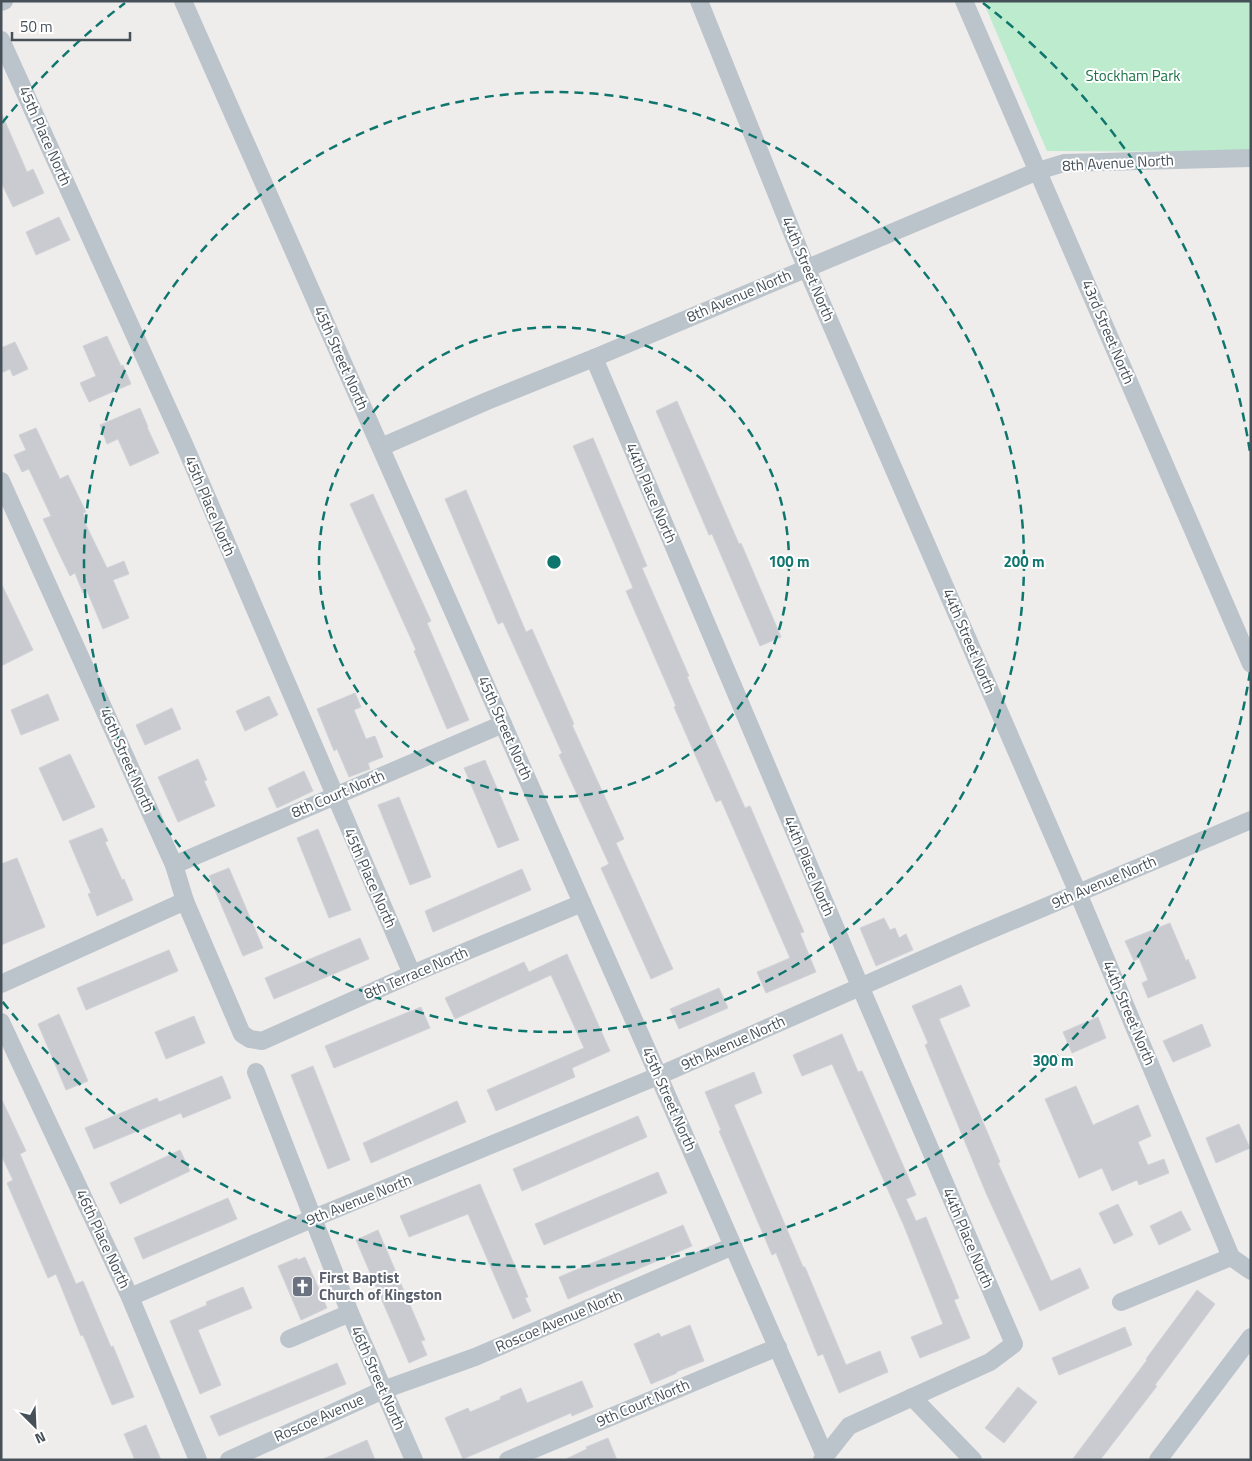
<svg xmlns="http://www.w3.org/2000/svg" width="1252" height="1461" font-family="'Titillium Web',sans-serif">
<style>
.green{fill:#bcebce}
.building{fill:#cacbd1;stroke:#d0d3d7}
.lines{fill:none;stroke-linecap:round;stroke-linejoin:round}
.minor{stroke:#bbc4cb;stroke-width:18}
.ring{fill:none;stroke:#0f766e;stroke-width:2.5;stroke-dasharray:9 6}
.labels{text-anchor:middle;stroke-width:4;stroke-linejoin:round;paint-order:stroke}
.park-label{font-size:15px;fill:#1c7347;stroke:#fff}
.street-label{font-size:15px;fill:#465058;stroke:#fff}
.worship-label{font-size:15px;font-weight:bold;fill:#5b616d;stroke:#fff;text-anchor:start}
.centre{fill:#0f766e;stroke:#fff;stroke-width:2.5}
.ring-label{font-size:15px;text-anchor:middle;font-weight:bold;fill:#0f766e;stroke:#fff;stroke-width:4;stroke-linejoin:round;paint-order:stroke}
</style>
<rect width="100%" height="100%" fill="#efecec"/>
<polygon class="green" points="983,1 1251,1 1251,152 1047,151"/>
<g class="building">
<polygon points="1,112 27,172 33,169 44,193 13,207 1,182"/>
<polygon points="59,217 70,240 36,255 26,232"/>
<polygon points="107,336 121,366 123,365 131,384 89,402 80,383 96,376 83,346"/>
<polygon points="15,342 28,369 13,376 10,369 1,373 1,348"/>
<polygon points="677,401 739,544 741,543 781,637 760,646 712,534 709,535 656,411"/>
<polygon points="140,408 148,427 147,427 159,453 130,466 118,439 107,444 100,425"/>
<polygon points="36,428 60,479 68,475 86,512 83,513 87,522 85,523 107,568 124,561 129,574 113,580 129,618 103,629 87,591 83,593 75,573 70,576 56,547 43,519 51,516 29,469 22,472 14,455 26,450 19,435"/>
<polygon points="593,438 647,566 642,568 689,676 687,677 745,808 750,806 804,932 800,933 816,972 766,993 757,972 790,958 721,800 716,802 674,707 676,706 626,591 633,588 573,446"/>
<polygon points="466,490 526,632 532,629 574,724 572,725 624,839 616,843 673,969 651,979 601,868 609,864 559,755 562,753 503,622 498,624 445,499"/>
<polygon points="373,494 431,621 427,623 469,720 447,729 414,651 416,650 350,504"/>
<polygon points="1,583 33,650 1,666"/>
<polygon points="355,693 361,707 354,710 366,739 375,736 383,757 368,763 370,769 349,777 337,749 334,751 317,709"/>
<polygon points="48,694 59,720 21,735 11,710"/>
<polygon points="269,696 278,715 245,731 236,711"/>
<polygon points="172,708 181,729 145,745 136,725"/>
<polygon points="70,754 95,807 63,821 39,768"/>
<polygon points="198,759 207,780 204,781 215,806 178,822 158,777"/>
<polygon points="485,760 519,840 498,848 464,768"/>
<polygon points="304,771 313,791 277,808 268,788"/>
<polygon points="399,797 431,877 410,885 378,805"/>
<polygon points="102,828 108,841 105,842 122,880 124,879 133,900 97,916 88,894 91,893 69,841"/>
<polygon points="318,829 351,910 329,918 297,838"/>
<polygon points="17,858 45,927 1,945 1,864"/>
<polygon points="229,868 263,948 243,956 209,876"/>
<polygon points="522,869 531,890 433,932 425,911"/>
<polygon points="884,918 890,930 895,928 899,938 906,934 913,950 876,966 860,928"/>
<polygon points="1170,923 1186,961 1188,959 1196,978 1148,998 1142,983 1148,980 1139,958 1134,961 1125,941"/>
<polygon points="360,938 369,959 274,999 265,978"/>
<polygon points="169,950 178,971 86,1010 77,988"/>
<polygon points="567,954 610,1051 572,1068 575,1077 496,1111 487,1090 584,1048 551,975 455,1019 445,998 524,962 529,972"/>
<polygon points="961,985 970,1006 939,1019 1000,1162 998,1163 1051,1281 1080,1268 1089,1288 1040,1311 986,1193 925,1045 928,1043 912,1006"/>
<polygon points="719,988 728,1008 679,1029 670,1009"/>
<polygon points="421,1007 430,1028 334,1068 325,1046"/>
<polygon points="59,1014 88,1081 66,1090 38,1024"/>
<polygon points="194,1016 205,1043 166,1059 155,1032"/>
<polygon points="1098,1017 1106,1038 1072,1053 1063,1032"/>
<polygon points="1202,1024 1211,1046 1173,1062 1163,1041"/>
<polygon points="842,1034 858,1072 862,1071 916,1195 906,1199 916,1221 926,1217 959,1298 954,1300 970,1338 920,1358 911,1337 943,1324 904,1226 832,1064 802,1076 793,1055"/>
<polygon points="313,1066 350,1160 328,1169 291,1075"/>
<polygon points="754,1072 762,1093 734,1105 803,1267 805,1267 846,1365 880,1351 888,1372 839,1393 823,1354 818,1356 776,1253 772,1255 719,1131 721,1130 705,1092"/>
<polygon points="222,1076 231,1098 183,1118 181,1113 94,1149 85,1128 157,1098 159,1102"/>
<polygon points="1076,1086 1093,1125 1138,1105 1151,1136 1138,1142 1148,1165 1164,1159 1169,1173 1139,1185 1137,1180 1112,1191 1102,1168 1079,1178 1045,1099"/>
<polygon points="1,1098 26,1151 20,1154 76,1284 83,1281 111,1347 113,1346 134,1397 112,1405 83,1335 81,1336 56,1274 48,1278 7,1183 13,1180 1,1155"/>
<polygon points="457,1101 466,1122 371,1163 363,1143"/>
<polygon points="638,1116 647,1137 522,1191 513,1169"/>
<polygon points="1239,1124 1250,1148 1216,1163 1206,1138"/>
<polygon points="180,1150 190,1171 120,1204 110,1183"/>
<polygon points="658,1172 667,1193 544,1245 535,1224"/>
<polygon points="480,1184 528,1297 525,1298 531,1311 513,1319 468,1214 409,1237 400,1216"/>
<polygon points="228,1198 237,1219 143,1259 134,1238"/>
<polygon points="1118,1204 1133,1235 1114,1244 1099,1213"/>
<polygon points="1181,1211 1191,1230 1159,1245 1150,1226"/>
<polygon points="683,1225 692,1246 568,1299 559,1277"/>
<polygon points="378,1230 425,1340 421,1341 427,1355 409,1363 356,1240"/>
<polygon points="305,1257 327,1308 301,1320 278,1266 297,1258 298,1260"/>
<polygon points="243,1287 252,1308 198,1330 221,1385 200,1394 170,1321 207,1305 206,1302"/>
<polygon points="1197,1290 1215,1304 1155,1385 1157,1386 1100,1460 1072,1460 1147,1360 1146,1359"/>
<polygon points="690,1325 704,1361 676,1372 677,1373 651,1384 634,1344 659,1333 661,1337"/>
<polygon points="1125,1327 1132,1345 1059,1375 1052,1358"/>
<polygon points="337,1363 346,1384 219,1436 210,1416"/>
<polygon points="582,1381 593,1407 572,1416 571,1413 463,1459 445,1418 468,1408 470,1412 501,1399 500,1397 521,1388 527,1403"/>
<polygon points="1018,1387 1037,1402 1004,1443 985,1428"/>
<polygon points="146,1425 161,1460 135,1460 124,1434"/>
<polygon points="608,1438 617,1460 564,1460 587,1449 586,1447"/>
<polygon points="367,1440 375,1460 321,1460"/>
</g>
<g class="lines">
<g class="minor">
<polyline points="183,1 648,1052 825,1456"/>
<polyline points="699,1 806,267 1078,893 1231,1257 1251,1271"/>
<polyline points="964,1 1251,664"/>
<polyline points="1,2 4,1"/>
<polyline points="1,40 184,444 412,974"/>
<polyline points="594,358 860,986 1014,1344 990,1362 849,1426 822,1460"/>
<polyline points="381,447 487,401 594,358 1038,171 1064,163 1251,158"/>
<polyline points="1,481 174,865 185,901 242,1034 250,1039 262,1041 412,974 582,903"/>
<polyline points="174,865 503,724"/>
<polyline points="1,984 185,901"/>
<polyline points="1,1022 130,1297 198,1460"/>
<polyline points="256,1072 350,1313 414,1460"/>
<polyline points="130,1297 314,1218 658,1076 969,939 1251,820"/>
<polyline points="1121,1302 1231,1257"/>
<polyline points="289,1339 350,1313"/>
<polyline points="912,1397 973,1460"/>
<polyline points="229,1460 383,1390 475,1357 733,1246"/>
<polyline points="508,1460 778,1347"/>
<polyline points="1158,1460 1251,1337"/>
</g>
</g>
<g class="ring">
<circle cx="554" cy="562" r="235"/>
<circle cx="554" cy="562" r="470"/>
<path d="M1250 672A705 705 0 0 1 2 1001M2 123A705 705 0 0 1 125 3M983 3A705 705 0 0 1 1250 452"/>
</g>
<defs>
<symbol id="church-square" viewBox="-11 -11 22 22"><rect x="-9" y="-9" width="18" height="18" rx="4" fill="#6b7280" stroke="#fff"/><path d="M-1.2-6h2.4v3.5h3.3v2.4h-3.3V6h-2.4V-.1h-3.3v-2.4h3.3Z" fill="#fff"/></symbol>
</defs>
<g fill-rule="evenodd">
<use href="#church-square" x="290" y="1274" width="25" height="25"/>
</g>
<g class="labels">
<g class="park-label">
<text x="1133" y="81">Stockham Park</text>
</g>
<g class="street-label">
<text transform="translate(45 136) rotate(66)" y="5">45th Place North</text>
<text transform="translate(1118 163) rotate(-3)" y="5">8th Avenue North</text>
<text transform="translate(808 269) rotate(67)" y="5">44th Street North</text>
<text transform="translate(739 296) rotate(-23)" y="5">8th Avenue North</text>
<text transform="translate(1108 332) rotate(67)" y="5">43rd Street North</text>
<text transform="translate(341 358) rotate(66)" y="5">45th Street North</text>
<text transform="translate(651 493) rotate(67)" y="5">44th Place North</text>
<text transform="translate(210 506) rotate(67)" y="5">45th Place North</text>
<text transform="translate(969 641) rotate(67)" y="5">44th Street North</text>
<text transform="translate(505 728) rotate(66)" y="5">45th Street North</text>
<text transform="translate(127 760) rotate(66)" y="5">46th Street North</text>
<text transform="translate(338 794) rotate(-23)" y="5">8th Court North</text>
<text transform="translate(809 866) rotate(67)" y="5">44th Place North</text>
<text transform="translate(370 878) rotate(66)" y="5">45th Place North</text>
<text transform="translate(1104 882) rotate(-23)" y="5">9th Avenue North</text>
<text transform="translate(416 973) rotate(-23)" y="5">8th Terrace North</text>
<text transform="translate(1129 1013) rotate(67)" y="5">44th Street North</text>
<text transform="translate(733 1043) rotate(-24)" y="5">9th Avenue North</text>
<text transform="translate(669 1099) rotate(66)" y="5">45th Street North</text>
<text transform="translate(359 1200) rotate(-22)" y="5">9th Avenue North</text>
<text transform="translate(968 1238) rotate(67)" y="5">44th Place North</text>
<text transform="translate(103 1239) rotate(65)" y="5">46th Place North</text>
<text transform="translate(559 1321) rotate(-23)" y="5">Roscoe Avenue North</text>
<text transform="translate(378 1378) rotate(66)" y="5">46th Street North</text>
<text transform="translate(643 1403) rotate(-23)" y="5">9th Court North</text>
<text transform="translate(319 1418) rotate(-24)" y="5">Roscoe Avenue</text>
</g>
<g class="worship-label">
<text x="319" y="1283">First Baptist<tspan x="319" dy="17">Church of Kingston</tspan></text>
</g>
</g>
<circle cx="554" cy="562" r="8" class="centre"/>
<g class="ring-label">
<text x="789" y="567">100 m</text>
<text x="1024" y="567">200 m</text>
<text x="1053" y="1066">300 m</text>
</g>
<rect width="1252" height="1461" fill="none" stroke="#465058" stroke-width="5"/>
<g transform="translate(35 1426) rotate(156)" stroke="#ffffff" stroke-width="4" paint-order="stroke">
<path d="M0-4L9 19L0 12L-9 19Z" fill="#465058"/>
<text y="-8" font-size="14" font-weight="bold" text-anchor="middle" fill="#465058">N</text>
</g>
<path d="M12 32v8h118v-8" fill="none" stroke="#465058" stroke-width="2.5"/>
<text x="20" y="32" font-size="15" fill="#465058" stroke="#ffffff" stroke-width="4" paint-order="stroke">50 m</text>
</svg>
